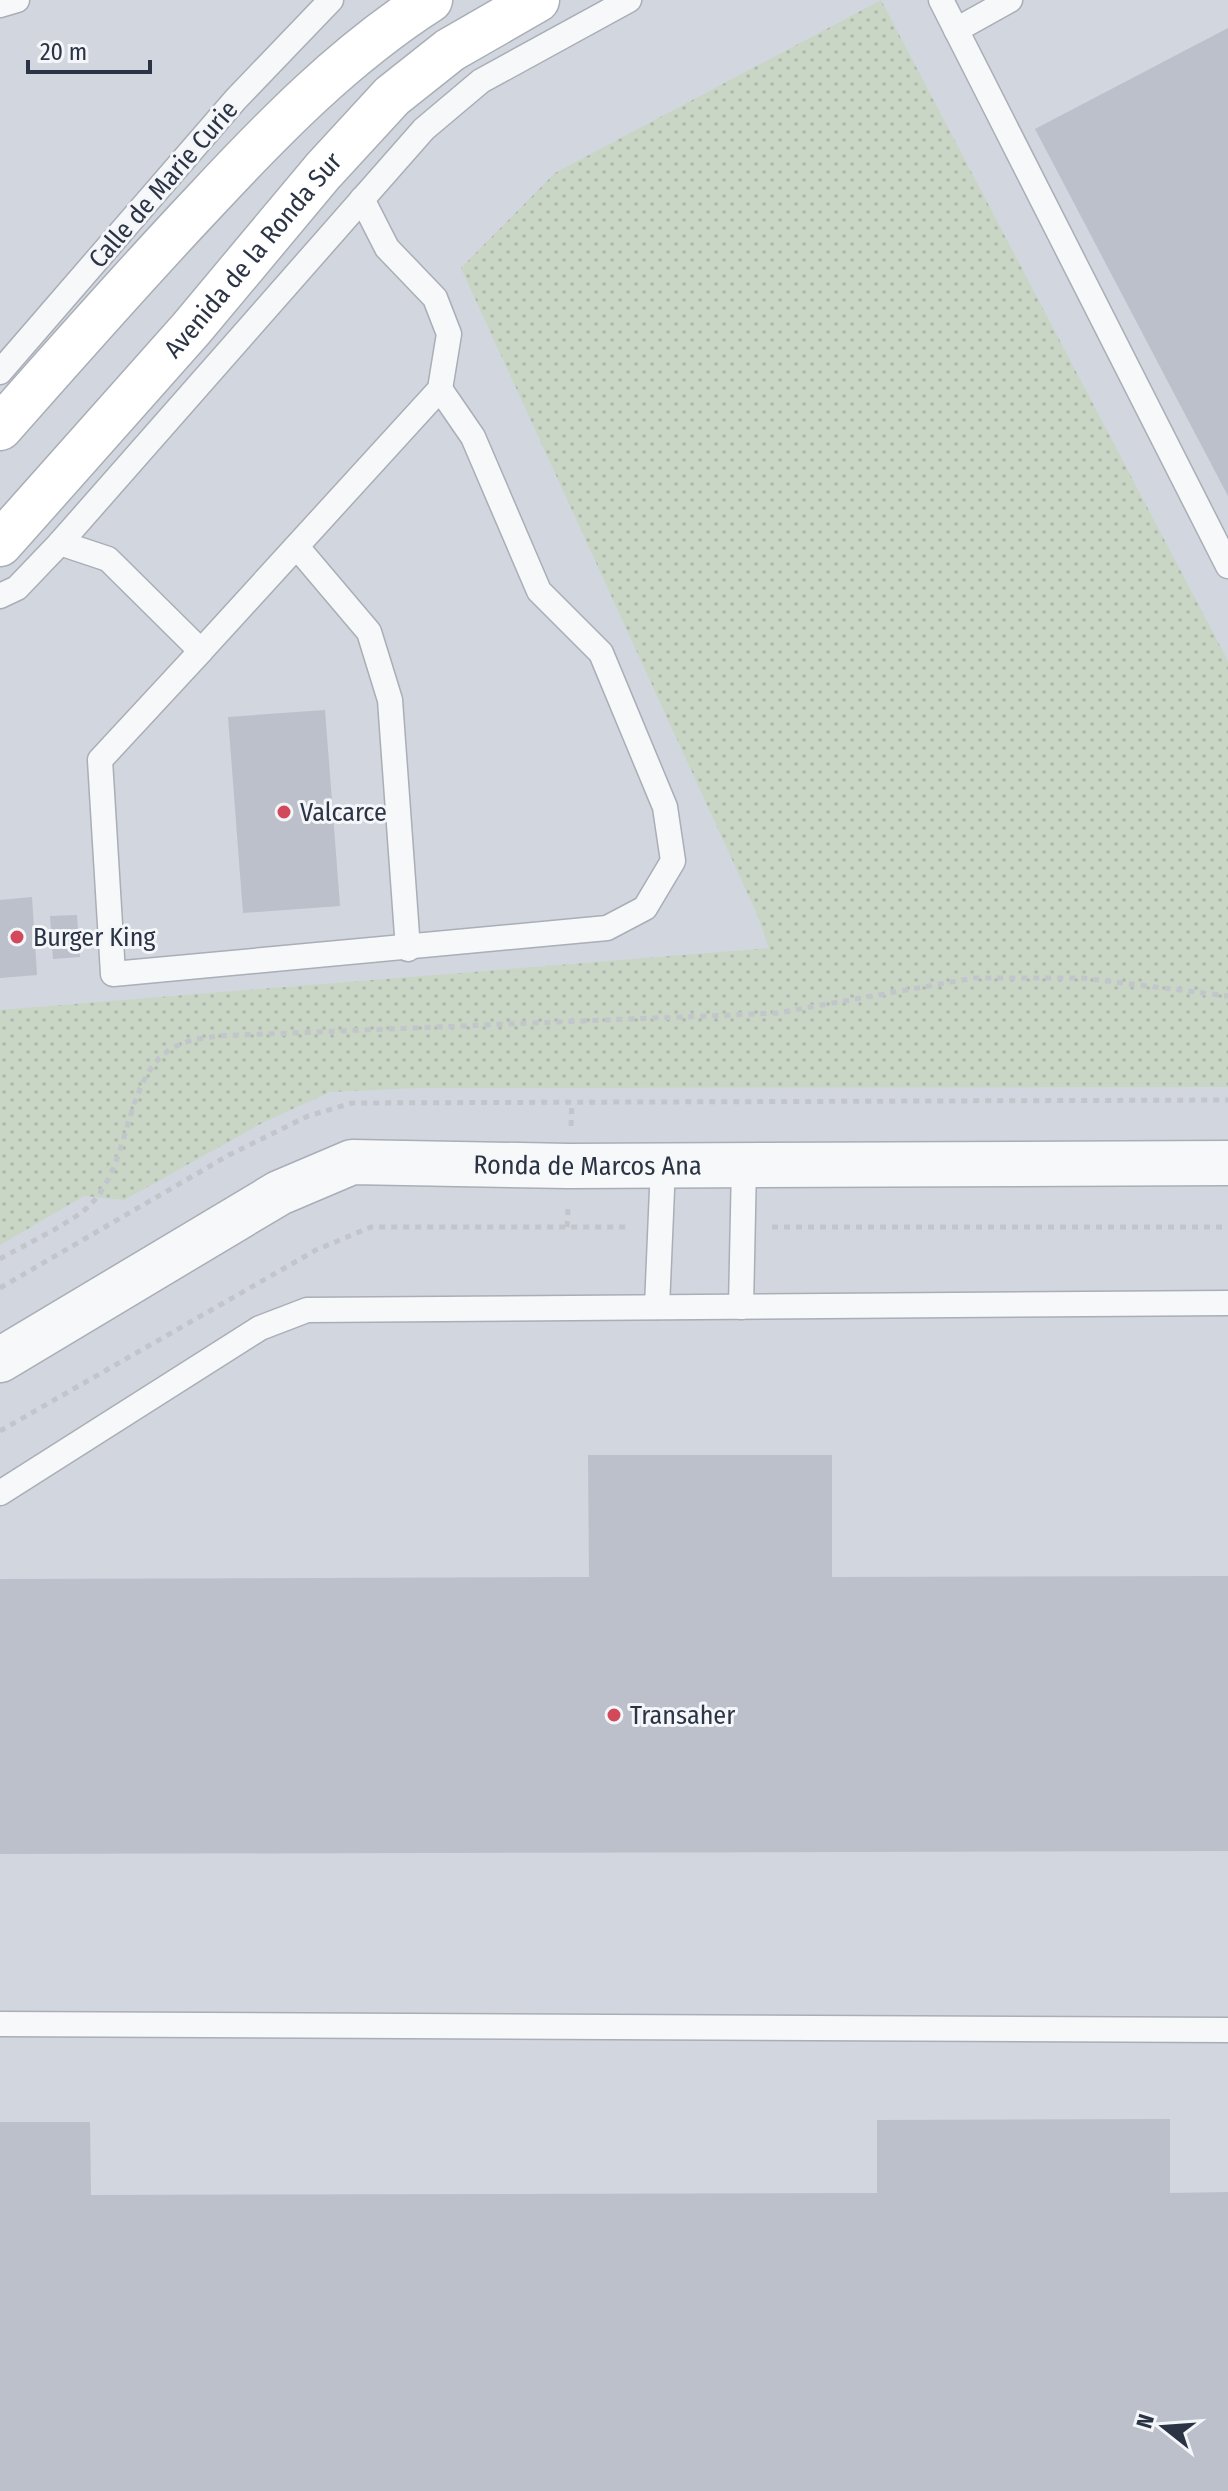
<svg xmlns="http://www.w3.org/2000/svg" width="1228" height="2491" font-family="'Fira Sans Condensed',sans-serif">
<style>
.built{fill:#d2d6de}
.grass{fill:url(#grass-dots)}
.building{fill:#bbc0ca}
.lines{fill:none;stroke-linecap:round;stroke-linejoin:round}
.lane-casing{stroke:#a9aeb7;stroke-width:27}
.street-casing{stroke:#a9aeb7;stroke-width:47}
.secondary-casing{stroke:#a9aeb7;stroke-width:47}
.path{stroke:#c2c5cb;stroke-width:5;stroke-dasharray:6 6;stroke-linecap:butt}
.lane{stroke:#f7f8fa;stroke-width:24}
.street{stroke:#f7f8fa;stroke-width:44}
.secondary{stroke:#fff;stroke-width:44}
.poi-dot{fill:#d1495b;stroke:#f4f6f9;stroke-width:3}
.labels{text-anchor:middle;stroke-width:6;stroke-linejoin:round;paint-order:stroke}
.street-label{font-size:26px;fill:#2b3445;stroke:#f4f6f9}
.poi-label{font-size:26px;fill:#2b3445;stroke:#f4f6f9;text-anchor:start}
</style>
<defs>
<pattern id="grass-dots" width="8" height="8" patternUnits="userSpaceOnUse" patternTransform="scale(2)"><rect width="8" height="8" fill="#c9d6c5"/><path d="M2 2h.1M6 6h.1" fill="none" stroke="#adb8ab" stroke-width="1.8" stroke-linecap="round"/></pattern>
</defs>
<rect width="100%" height="100%" fill="#e4e7ec"/>
<rect class="built" x="0" y="0" width="1228" height="2491"/>
<polygon class="grass" points="881,0 1228,661 1228,1087 417,1088 330,1092 264,1122 124,1200 84,1196 0,1245 0,1010 769,948 757,914 461,268 555,173"/>
<g class="building">
<polygon points="1228,28 1228,496 1035,129"/>
<polygon points="325,710 340,906 243,913 228,717"/>
<polygon points="32,897 37,975 0,978 0,900"/>
<polygon points="77,915 80,957 53,959 50,916"/>
<polygon points="588,1455 832,1455 832,1577 1228,1576 1228,1851 0,1854 0,1579 589,1577"/>
<polygon points="1170,2119 1170,2193 1228,2192 1228,2491 0,2491 0,2122 90,2122 91,2195 877,2193 877,2120"/>
</g>
<g class="lines">
<defs>
<g id="lane">
<polyline points="941,0 1228,566"/>
<polyline points="0,5 17,0"/>
<polyline points="956,30 1010,0"/>
<polyline points="0,372 236,99 331,0"/>
<polyline points="60,543 108,559 201,651 440,389 449,334 435,298 387,248 362,199"/>
<polyline points="297,547 369,632 390,700 408,949"/>
<polyline points="0,596 17,588 60,543 424,129 481,81 629,0"/>
<polyline points="201,651 100,760 113,974 607,928 645,908 673,861 665,807 601,653 539,591 473,437 440,389"/>
<polyline points="657,1307 663,1166"/>
<polyline points="741,1307 744,1165"/>
<polyline points="0,1493 260,1328 307,1310 1228,1303"/>
<polyline points="0,2024 1228,2030"/>
</g>
<g id="street">
<path id="s1" d="M0 1360 279 1193 352 1162 569 1166 1228 1163"/>
</g>
<g id="secondary">
<path d="M0 428C67 352 134 276 204 202 273 128 344 55 430 0"/>
<path id="s2" d="M0 544 191 329 323 171 392 96 450 50 537 0"/>
</g>
</defs>
<use href="#lane" class="lane-casing"/>
<use href="#street" class="street-casing"/>
<use href="#secondary" class="secondary-casing"/>
<g class="path">
<polyline points="571,1126 572,1102"/>
<polyline points="567,1227 568,1208"/>
<polyline points="772,1227 1228,1227"/>
<path d="M0 1259C24 1245 72 1223 90 1205 135 1160 122 1067 181 1044 192 1039 206 1038 217 1036L777 1013 974 978H1083L1228 996"/>
<polyline points="0,1288 229,1155 308,1116 352,1103 1228,1100"/>
<polyline points="0,1431 316,1250 371,1227 630,1227"/>
</g>
<use href="#lane" class="lane"/>
<use href="#street" class="street"/>
<use href="#secondary" class="secondary"/>
</g>
<g class="poi-dot">
<circle cx="284" cy="812" r="8"/>
<circle cx="17" cy="937" r="8"/>
<circle cx="614" cy="1715" r="8"/>
</g>
<g class="labels">
<g class="street-label">
<text transform="translate(163 184) rotate(-49)" y="9">Calle de Marie Curie</text>
<text dy="9" stroke="none"><textPath href="#s2" startOffset="384">Avenida de la Ronda Sur</textPath></text>
<text dy="9" stroke="none"><textPath href="#s1" startOffset="640">Ronda de Marcos Ana</textPath></text>
</g>
<g class="poi-label">
<text x="300" y="821">Valcarce</text>
<text x="33" y="946">Burger King</text>
<text x="630" y="1724">Transaher</text>
</g>
</g>
<g transform="translate(1164 2427) rotate(287)" stroke="#f4f6f9" stroke-width="6" paint-order="stroke">
<path d="M0-6L14 30L0 20L-14 30Z" fill="#2b3445"/>
<text y="-12" font-size="22" font-weight="bold" text-anchor="middle" fill="#2b3445">N</text>
</g>
<path d="M28 60v12h122v-12" fill="none" stroke="#2b3445" stroke-width="4"/>
<text x="40" y="60" font-size="24" fill="#2b3445" stroke="#f4f6f9" stroke-width="6" paint-order="stroke">20 m</text>
</svg>
